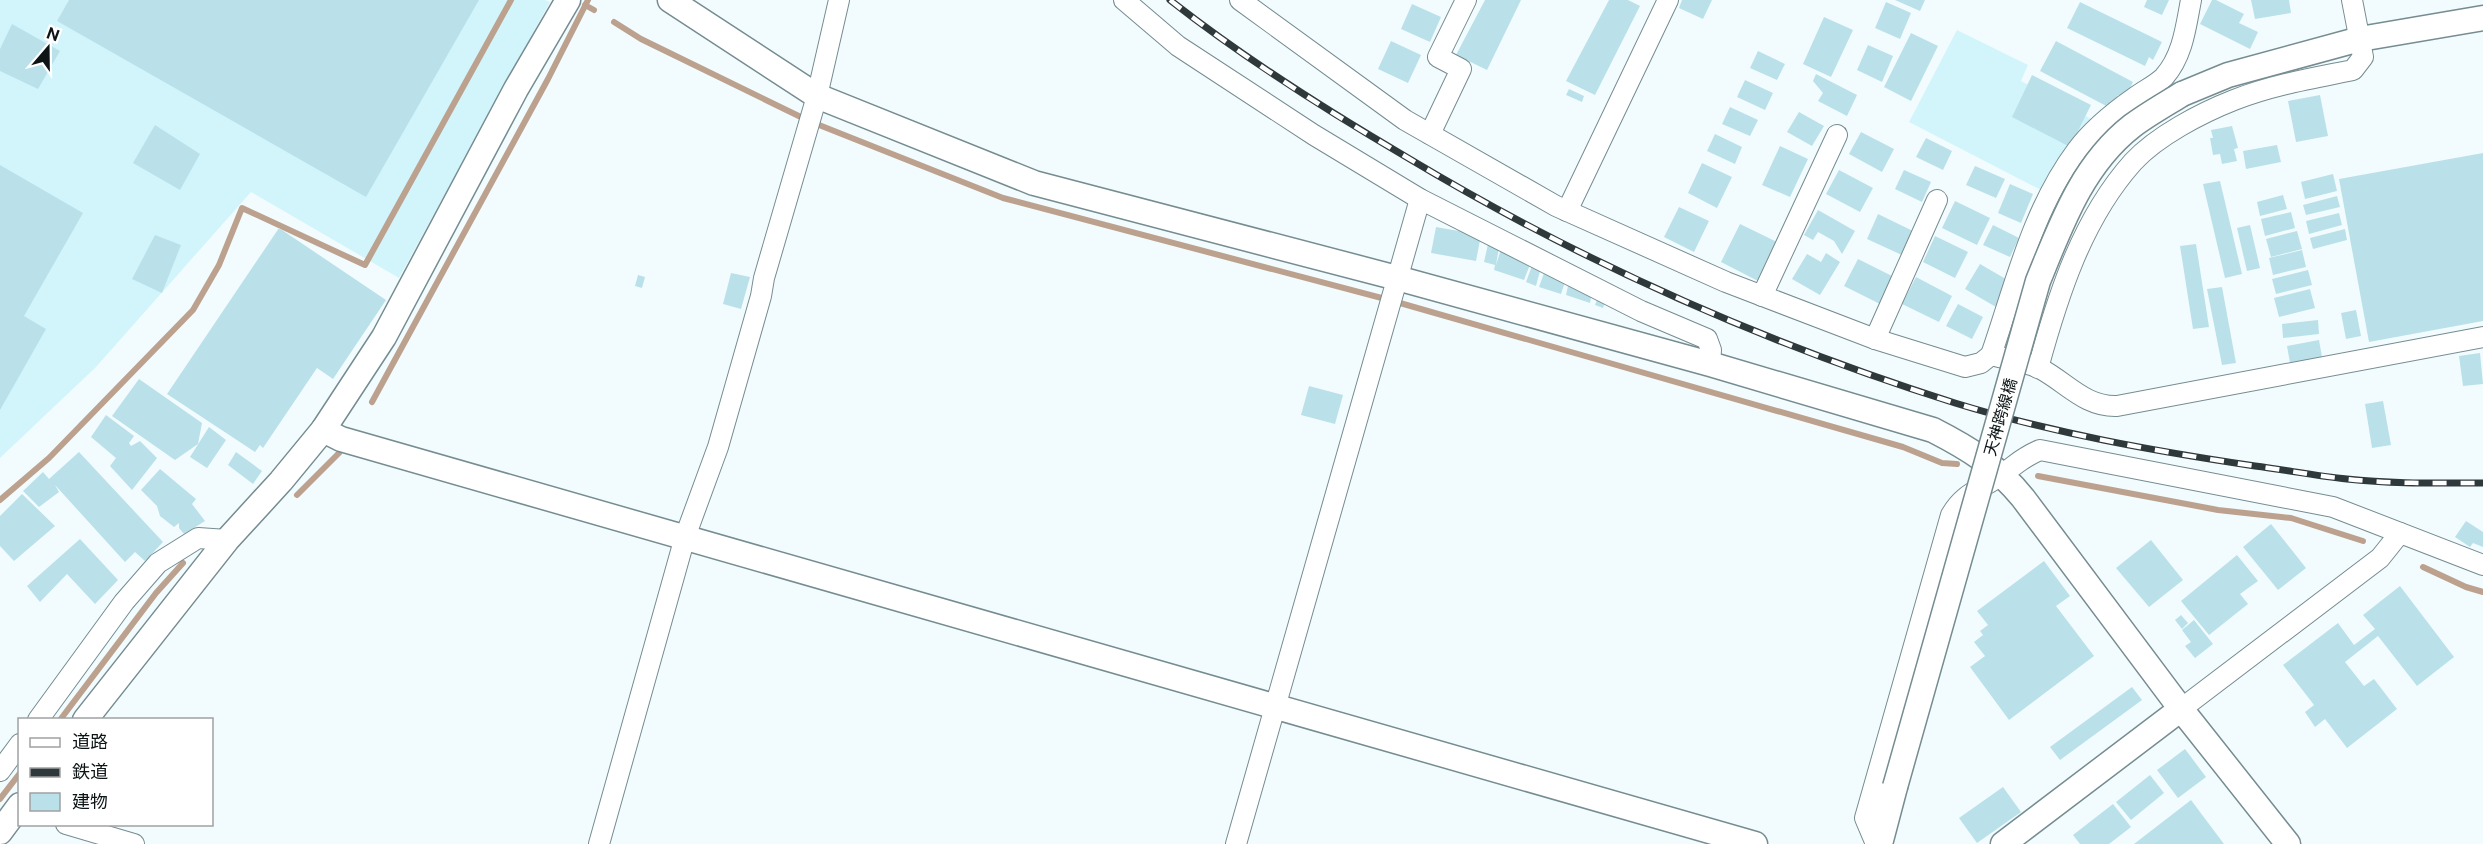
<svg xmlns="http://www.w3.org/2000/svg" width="2483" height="844" font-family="'Public Sans','Noto Sans JP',sans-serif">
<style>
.built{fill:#d2f5fc}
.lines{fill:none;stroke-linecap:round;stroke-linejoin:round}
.stream{stroke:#bca28e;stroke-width:6}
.building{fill:#bae1e9}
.minor-casing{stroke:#758c91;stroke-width:22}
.tertiary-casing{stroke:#758c91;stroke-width:27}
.minor{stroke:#fff;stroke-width:20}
.tertiary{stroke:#fff;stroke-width:24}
.rail-casing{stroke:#2f383a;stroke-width:7}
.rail{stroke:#fff;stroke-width:4.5;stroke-dasharray:14;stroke-linecap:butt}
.tertiary-bridge-casing{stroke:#758c91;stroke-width:27;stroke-linecap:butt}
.tertiary-bridge{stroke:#fff;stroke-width:24}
.labels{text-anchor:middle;stroke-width:4.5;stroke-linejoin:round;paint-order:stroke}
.street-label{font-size:16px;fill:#0c1416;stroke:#fff}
</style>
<rect width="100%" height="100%" fill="#f2fcfe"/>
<g class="built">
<polygon points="0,0 545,0 550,2 399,278 251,192 96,367 0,458"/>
<polygon points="1957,30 2028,65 2021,81 2091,119 2069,143 2041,190 1909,122"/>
</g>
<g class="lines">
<g class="stream">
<polyline points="585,5 594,10"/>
<polyline points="614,22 641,39 809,121 1003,198 1393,301 1903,447 1942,463 1957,464"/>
<polyline points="372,402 548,79 588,0"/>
<polyline points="2038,476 2218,510 2291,518 2363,541"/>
<polyline points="297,495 339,453"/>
<polyline points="0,500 49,458 193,310 219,265 242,208 365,265 511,0"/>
<polyline points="2423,567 2466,587 2483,592"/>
<polyline points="60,720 156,593 183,563"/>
<polyline points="0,799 20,773"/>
</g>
</g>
<g class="building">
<polygon points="69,0 479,0 366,197 57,21"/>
<polygon points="1485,0 1521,0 1487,70 1456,55"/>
<polygon points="1609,0 1628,0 1640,6 1595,95 1566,81"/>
<polygon points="1682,0 1712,0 1703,19 1679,8"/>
<polygon points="1895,0 1925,0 1920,11"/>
<polygon points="2147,0 2169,0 2162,15 2144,7"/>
<polygon points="2212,0 2216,0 2244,14 2239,23 2258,32 2250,49 2200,24"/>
<polygon points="2251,0 2289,0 2291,13 2255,19"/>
<polygon points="1886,2 1911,13 1900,39 1875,28"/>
<polygon points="2080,2 2162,42 2153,60 2149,57 2145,66 2067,28"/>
<polygon points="1412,4 1441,17 1430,42 1401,29"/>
<polygon points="1824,17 1853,30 1831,77 1803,64"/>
<polygon points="12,24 60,51 38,89 0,71 0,49"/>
<polygon points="1911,33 1938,46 1911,101 1884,87"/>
<polygon points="1391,41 1421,55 1408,83 1378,69"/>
<polygon points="2056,41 2133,82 2125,98 2118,95 2110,108 2040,71"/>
<polygon points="1868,45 1893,56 1882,82 1857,70"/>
<polygon points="1758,51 1785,64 1777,80 1750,68"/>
<polygon points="1816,74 1857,95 1847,116 1818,101 1823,93 1813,81"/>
<polygon points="2032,75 2091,105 2070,147 2012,117"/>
<polygon points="1745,80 1773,93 1765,110 1737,97"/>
<polygon points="1569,89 1584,96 1582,102 1566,95"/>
<polygon points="2320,95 2328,136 2296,142 2288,101"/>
<polygon points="1730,107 1758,120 1750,136 1722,124"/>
<polygon points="1799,112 1824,126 1812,146 1787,132"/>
<polygon points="155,125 200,154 180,190 133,163"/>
<polygon points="2232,126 2238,148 2234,149 2237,161 2222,164 2220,154 2213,155 2210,138 2213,138 2211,130"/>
<polygon points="1861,132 1894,149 1882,172 1849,154"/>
<polygon points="1715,134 1742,147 1735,164 1707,151"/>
<polygon points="1926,138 1952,151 1943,170 1916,157"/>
<polygon points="2277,145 2281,162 2246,169 2243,151"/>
<polygon points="1780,146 1808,159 1790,197 1762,185"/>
<polygon points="2483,153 2483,321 2369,342 2339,179"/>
<polygon points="1702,163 1732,177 1717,208 1688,193"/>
<polygon points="0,165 83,213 24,316 46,329 0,410"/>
<polygon points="1975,166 2005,179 1996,198 1966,185"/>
<polygon points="1839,170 1873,188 1860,212 1826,194"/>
<polygon points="1904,170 1931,182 1922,202 1895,189"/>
<polygon points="2333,174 2337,191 2305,199 2301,182"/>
<polygon points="2220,181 2242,274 2225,278 2203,184"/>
<polygon points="2010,184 2033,194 2021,223 1998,213"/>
<polygon points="2283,195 2287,209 2260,216 2257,202"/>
<polygon points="2337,196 2340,207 2306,215 2303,205"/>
<polygon points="1955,201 1990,218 1977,245 1942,228"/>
<polygon points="1679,207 1709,221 1694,252 1664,237"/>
<polygon points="1818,210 1855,231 1842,254 1834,241 1818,232 1813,240 1804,235"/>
<polygon points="2291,212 2295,228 2265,236 2261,219"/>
<polygon points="2339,213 2342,225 2309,234 2306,221"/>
<polygon points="1878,214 1915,232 1904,256 1867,239"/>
<polygon points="1740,224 1777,242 1758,281 1721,262"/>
<polygon points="1993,225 2019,238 2010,257 1983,245"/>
<polygon points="2250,225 2260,268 2247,271 2237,228"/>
<polygon points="1436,227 1481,235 1476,261 1431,253"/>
<polygon points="279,228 386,300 333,379 317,368 263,448 260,445 255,452 167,394"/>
<polygon points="2345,229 2347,240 2313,249 2310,238"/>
<polygon points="2297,231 2302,249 2271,257 2266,239"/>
<polygon points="155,235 181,245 162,293 132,279"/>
<polygon points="1935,236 1968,252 1955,278 1923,262"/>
<polygon points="1488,244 1499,247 1496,265 1502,246 1533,257 1524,280 1494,270 1495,265 1484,262"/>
<polygon points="2196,244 2209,327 2193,329 2180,246"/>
<polygon points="2302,250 2306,267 2273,275 2269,258"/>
<polygon points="1826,253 1840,262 1820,295 1792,279 1807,254 1821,262"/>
<polygon points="1858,259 1894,277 1880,304 1844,286"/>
<polygon points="1533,263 1541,267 1536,286 1526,282"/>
<polygon points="1980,264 2011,282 1996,307 1965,289"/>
<polygon points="2308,270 2312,285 2276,294 2272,279"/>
<polygon points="731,273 750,277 741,309 723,304"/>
<polygon points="1544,273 1566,279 1561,294 1539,287"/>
<polygon points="638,275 645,277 642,288 635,286"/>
<polygon points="1916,277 1952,296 1939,322 1902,304"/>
<polygon points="1572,282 1592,292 1590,303 1566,295 1568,286"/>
<polygon points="2222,287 2236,363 2222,365 2207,289"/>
<polygon points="2310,289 2315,308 2279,317 2274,298"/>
<polygon points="1598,297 1606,299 1603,308 1595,305"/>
<polygon points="1958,304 1983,317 1972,339 1946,326"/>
<polygon points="2356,310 2361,336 2346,339 2341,313"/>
<polygon points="2318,320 2319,334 2283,338 2282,324"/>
<polygon points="2319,340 2322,357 2290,363 2287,346"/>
<polygon points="2480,353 2483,384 2463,386 2459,356"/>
<polygon points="139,379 202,423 198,444 175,460 112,416"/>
<polygon points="1309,386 1343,395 1335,424 1301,415"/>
<polygon points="2383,401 2391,445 2372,448 2365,404"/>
<polygon points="106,415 134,436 129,443 131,446 140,441 157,458 132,490 110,466 116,458 91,437"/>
<polygon points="209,427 226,440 207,468 190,457"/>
<polygon points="79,452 163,542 145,561 135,552 125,562 55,485 59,492 39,507 23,491 43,472 49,479"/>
<polygon points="236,452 262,471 253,484 228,465"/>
<polygon points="160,469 196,499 192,504 205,521 184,534 179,528 179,523 174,527 160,516 157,506 141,490"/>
<polygon points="22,494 55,526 14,561 0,546 0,516"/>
<polygon points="2466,521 2483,532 2483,547 2473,543 2470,547 2455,537"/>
<polygon points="2271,524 2306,568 2278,590 2243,547"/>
<polygon points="80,539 118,580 95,604 67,574 40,602 27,586"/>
<polygon points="2151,540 2183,580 2149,607 2116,568"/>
<polygon points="2237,555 2258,581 2240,594 2248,604 2209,635 2181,601"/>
<polygon points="2044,561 2070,596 2056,606 2094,656 2009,720 1970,667 1985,656 1974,642 1983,635 1980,631 1988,625 1977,611"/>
<polygon points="2400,586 2454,657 2417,686 2378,636 2345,662 2364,686 2374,679 2397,709 2347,748 2325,719 2315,727 2305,712 2314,705 2283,665 2338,623 2354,645 2375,629 2363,615"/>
<polygon points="2181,615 2188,623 2182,629 2175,620"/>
<polygon points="2194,620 2213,644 2195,658 2185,646 2191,642 2182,630"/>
<polygon points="2132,687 2142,700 2060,760 2050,747"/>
<polygon points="2185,749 2206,777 2178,798 2157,770"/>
<polygon points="2150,775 2164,793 2131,820 2116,802"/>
<polygon points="2003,787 2021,812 1977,843 1959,818"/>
<polygon points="2191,800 2224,844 2134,844"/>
<polygon points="2113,804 2131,827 2109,844 2080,844 2073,835"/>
</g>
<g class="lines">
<defs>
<g id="minor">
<polyline points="1124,0 1178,46 1314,135 1420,199 1641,311 1707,339 1711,350 1710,364"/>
<path d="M1240 0 1405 120 1556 206 1726 282 1875 339 1965 367 1981 363 1991 355C2007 359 2027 362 2041 369 2067 383 2085 407 2117 406L2483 337"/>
<polyline points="1430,134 1461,69 1438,57 1466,0"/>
<polyline points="1567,211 1668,0"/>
<polyline points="1762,296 1837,135"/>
<polyline points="1875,339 1937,200"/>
<path d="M1991 355C2015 286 2032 210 2077 150 2092 130 2114 112 2134 98 2143 91 2156 85 2164 77 2183 56 2186 26 2191 0"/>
<path d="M2038 368C2058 295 2082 219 2133 162 2157 136 2201 113 2234 100 2272 85 2314 78 2353 70L2363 57 2352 0"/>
<polyline points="2181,709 2380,558 2400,533"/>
<polyline points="38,720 124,602 158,563 198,538 227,540"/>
<polyline points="0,771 20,744"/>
<polyline points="66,824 134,844"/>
<polyline points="599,844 685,537 718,447 761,296 764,278 817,96 839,0"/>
<polyline points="1236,844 1420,199"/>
<path d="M1876 844 1865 818 1951 515C1965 491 1983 489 2004 473 2018 463 2023 457 2040 450L2333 507 2483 565"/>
</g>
<g id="tertiary">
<path d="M670 0 817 96 1034 183 1397 278 1710 364 1933 430C1970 449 1996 465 2023 498L2181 709 2288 844"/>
<polyline points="2182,94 2228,75 2360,39 2483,18"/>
<polyline points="323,430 341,439 1755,844"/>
<polyline points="85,720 227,540 281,481 323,430 384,337 516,89 568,0"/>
<polyline points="0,832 20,805"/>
<polyline points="1880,844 1895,787"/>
<polyline points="2003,844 2181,709"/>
</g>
</defs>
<use href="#minor" class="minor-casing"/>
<use href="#tertiary" class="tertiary-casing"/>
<use href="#minor" class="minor"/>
<use href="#tertiary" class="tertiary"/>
<defs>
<path id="rail" d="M1170 0C1245 59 1326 110 1408 158 1580 261 1764 343 1955 403 2052 433 2154 451 2255 466 2286 470 2317 476 2347 479 2392 484 2438 483 2483 483"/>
</defs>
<use href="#rail" class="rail-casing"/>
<use href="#rail" class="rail"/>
<defs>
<path id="tertiary-bridge" d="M1895 787 2038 281C2061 225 2082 165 2132 126 2148 114 2166 104 2182 94"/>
</defs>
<use href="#tertiary-bridge" class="tertiary-bridge-casing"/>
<use href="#tertiary-bridge" class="tertiary-bridge"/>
</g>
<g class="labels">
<g class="street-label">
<text transform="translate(2000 417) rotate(-74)" y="6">天神跨線橋</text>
</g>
</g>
<rect x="18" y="718" width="195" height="108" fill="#ffffff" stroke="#9ea1a2" stroke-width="1.5"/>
<rect x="30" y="738" width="30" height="9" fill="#ffffff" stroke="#9ea1a2" stroke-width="1.5"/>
<text x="72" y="748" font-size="18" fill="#0c1416">道路</text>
<rect x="30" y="768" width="30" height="9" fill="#2f383a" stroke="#9ea1a2" stroke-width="1.5"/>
<text x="72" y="778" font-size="18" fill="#0c1416">鉄道</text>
<rect x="30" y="793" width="30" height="18" fill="#bae1e9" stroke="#9ea1a2" stroke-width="1.5"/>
<text x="72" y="808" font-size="18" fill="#0c1416">建物</text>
<g transform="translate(48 48) rotate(20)" stroke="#ffffff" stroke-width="4.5" paint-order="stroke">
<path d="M0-4.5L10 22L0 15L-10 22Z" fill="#0c1416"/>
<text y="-9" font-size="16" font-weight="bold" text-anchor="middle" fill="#0c1416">N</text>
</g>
</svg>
